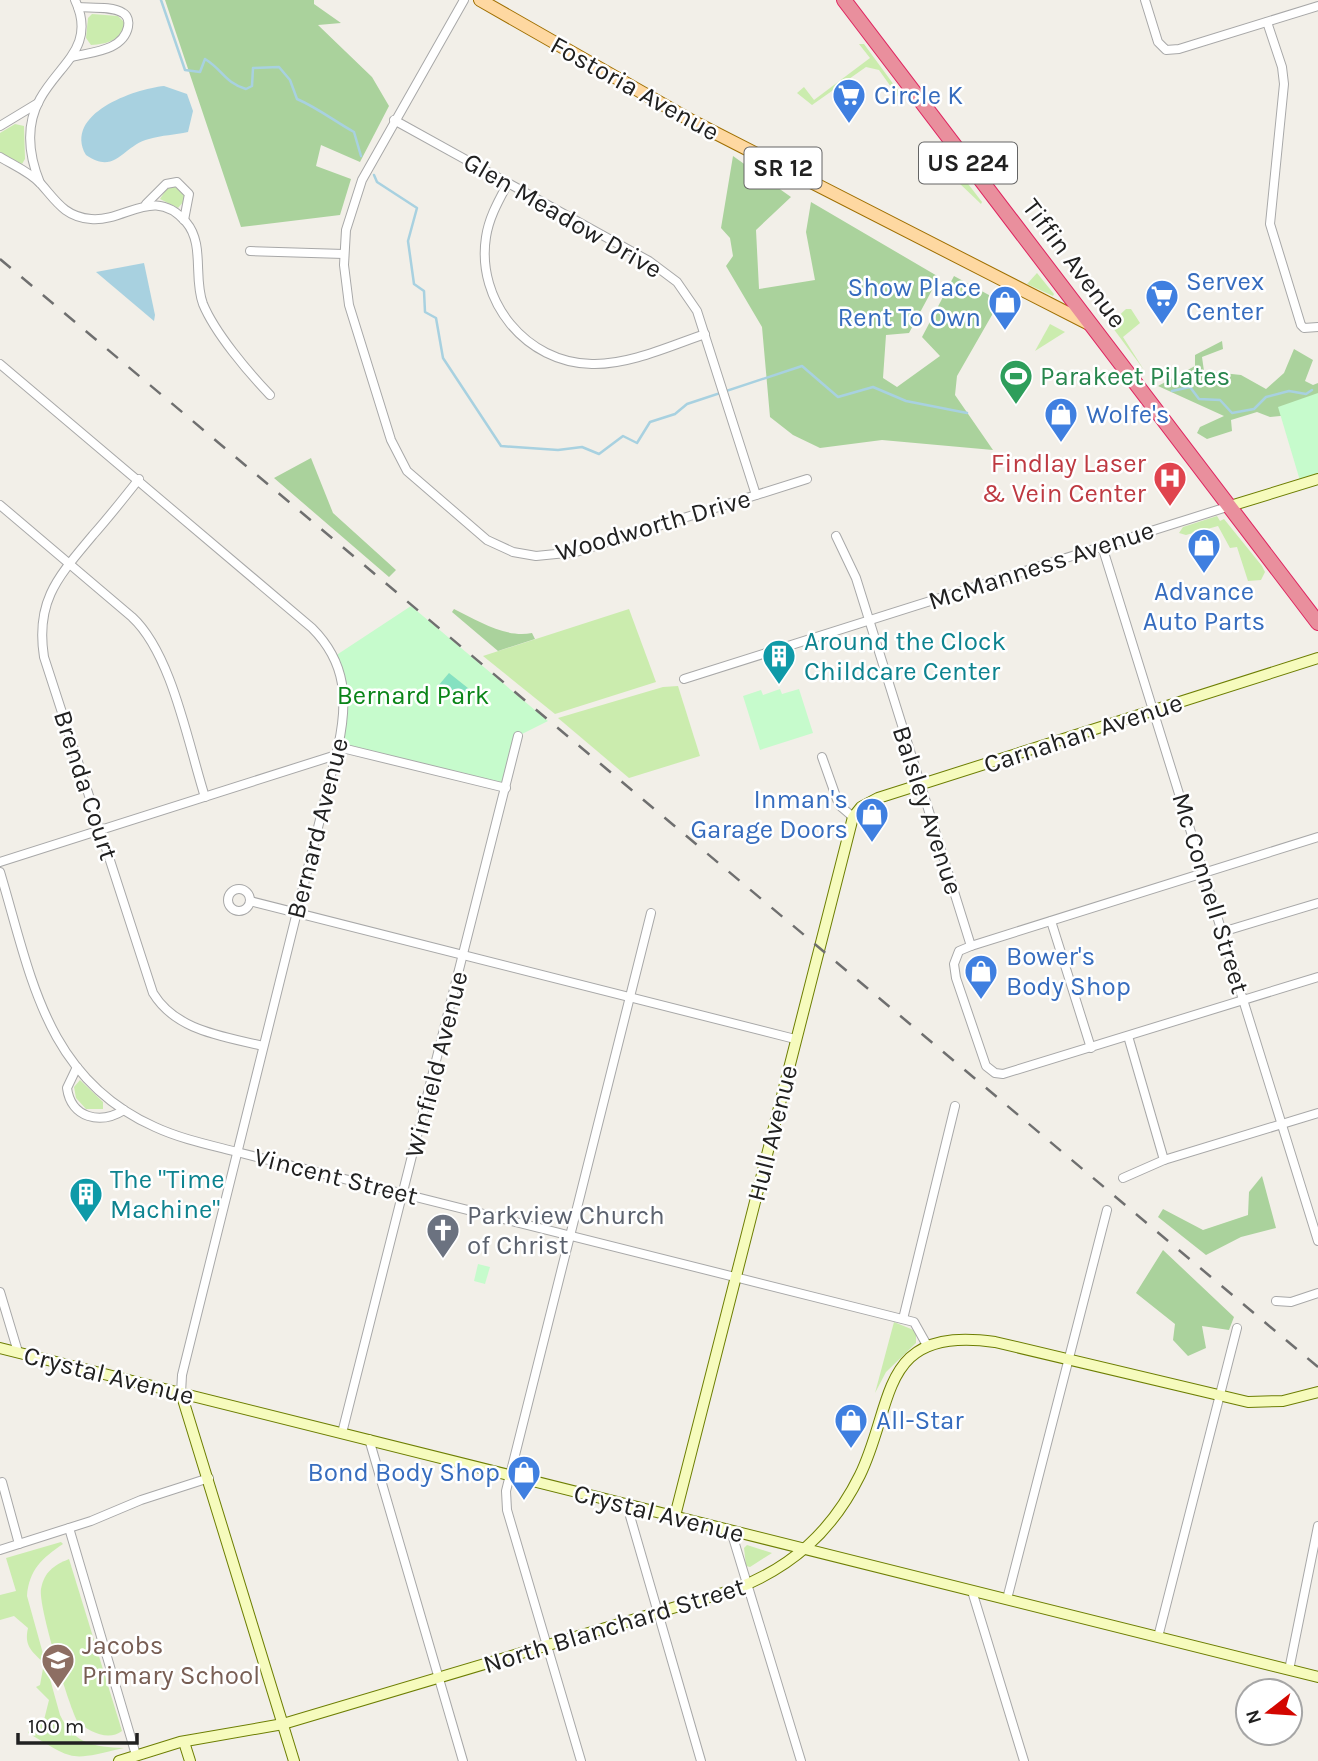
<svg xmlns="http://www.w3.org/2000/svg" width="1318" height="1761" font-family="Karla,sans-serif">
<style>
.grass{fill:#cbecae}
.forest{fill:#aad29c}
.park{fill:#c6fbcc}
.pitch{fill:#85e1c1}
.water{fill:#a8d1e0}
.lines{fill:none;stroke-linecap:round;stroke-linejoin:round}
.stream{stroke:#a8d1e0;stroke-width:2.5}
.street-casing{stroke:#a8a8a8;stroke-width:10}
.secondary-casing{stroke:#6d7e03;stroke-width:12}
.primary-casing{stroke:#9f6f00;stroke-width:14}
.highway-casing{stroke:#df2560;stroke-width:16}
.street{stroke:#fff;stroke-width:8}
.secondary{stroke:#f6fbbd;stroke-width:10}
.primary{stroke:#fed8a1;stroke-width:12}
.highway{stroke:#e98f9d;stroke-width:14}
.rail{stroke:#6f6f6f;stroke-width:2.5;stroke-dasharray:14 14;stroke-linecap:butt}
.labels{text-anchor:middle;stroke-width:5;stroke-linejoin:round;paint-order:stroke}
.shield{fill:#fff;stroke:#646464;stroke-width:2}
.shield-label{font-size:24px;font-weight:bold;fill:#212121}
.street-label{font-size:26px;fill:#212121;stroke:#fff}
.shop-label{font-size:26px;fill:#366cbe;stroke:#fff;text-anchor:start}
.leisure-label{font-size:26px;fill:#27864d;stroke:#fff;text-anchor:start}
.health-label{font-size:26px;fill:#be3a42;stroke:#fff;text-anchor:end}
.culture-label{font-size:26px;fill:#0d838f;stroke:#fff;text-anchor:start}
.park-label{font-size:26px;fill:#0a8518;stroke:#fff}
.worship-label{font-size:26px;fill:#5b616d;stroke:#fff;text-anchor:start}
.education-label{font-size:26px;fill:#785e54;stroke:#fff;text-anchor:start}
</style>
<rect width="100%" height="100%" fill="#f2efe8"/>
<g class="grass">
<path d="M92 14 118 16 125 23C121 40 108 44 91 45L86 38 88 18Z"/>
<polygon points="859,44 864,44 905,100 901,101 879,70 866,67 812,105 797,93 804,87 814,100 870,58"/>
<polygon points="15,124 24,126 25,159 22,164 0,153 0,133"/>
<polygon points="962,176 982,202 981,204 957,181"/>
<polygon points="174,186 184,194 185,200 178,208 160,199 167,188"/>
<polygon points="1037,273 1054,294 1053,296 1027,284"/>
<polygon points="1126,309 1131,309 1140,323 1123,337 1144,370 1110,324"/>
<polygon points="1050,324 1065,332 1035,351"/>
<polygon points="1217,516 1220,521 1224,519 1262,566 1265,572 1261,580 1248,581 1237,547 1230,548 1218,526 1186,535 1179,533 1183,527"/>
<polygon points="629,609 656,682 555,714 483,656"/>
<polygon points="678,686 700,756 629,778 558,718 663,687"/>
<polygon points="80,1080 103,1102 103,1109 86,1109 76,1098 74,1087"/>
<polygon points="894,1322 916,1331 916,1343 886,1372 875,1393"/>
<path d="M61 1542 63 1544C42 1558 29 1570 27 1596L60 1715C74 1744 94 1747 124 1748 68 1761 76 1761 28 1733L31 1725 44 1720 49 1700 36 1687 40 1685 44 1663C31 1651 24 1645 28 1628L14 1616 0 1620V1595L16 1591 6 1558Z"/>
<polygon points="747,1545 772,1553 750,1567 746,1566 744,1548"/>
<path d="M69 1559 122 1731C108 1742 88 1731 77 1721 68 1703 38 1606 41 1589 44 1572 54 1565 69 1559Z"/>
</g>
<g class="forest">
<polygon points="165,0 314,0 314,4 341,23 318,25 372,77 389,106 360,162 321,145 316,166 351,179 340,215 241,227"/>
<polygon points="733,156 791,197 756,230 759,289 815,280 806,232 811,202 939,277 909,333 886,335 883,378 897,387 940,356 922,337 954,276 1000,301 957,376 955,395 993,450 882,440 820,448 793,435 770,417 762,327 726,266 733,256 730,238 721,228"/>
<polygon points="1222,341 1223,349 1202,357 1204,371 1241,375 1266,389 1284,373 1294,349 1313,360 1305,381 1313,385 1318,383 1318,398 1301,414 1270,417 1257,412 1231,420 1232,431 1207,439 1197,433 1200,427 1224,416 1158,386 1195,366 1195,355"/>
<polygon points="311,458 333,513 396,570 389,577 274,478"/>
<path d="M454 609C479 621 504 638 532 633L535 639 498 651 452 612Z"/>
<polygon points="1262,1176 1276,1228 1241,1237 1206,1255 1158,1217 1163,1209 1203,1230 1248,1215 1249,1192"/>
<polygon points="1163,1250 1234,1317 1229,1330 1202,1326 1206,1348 1188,1356 1173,1340 1175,1324 1136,1293"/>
</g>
<g class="park">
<polygon points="1318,393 1318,479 1301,484 1278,407"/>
<polygon points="411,606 548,721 518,736 506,788 338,747 344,718 335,656"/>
<polygon points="780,689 782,694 799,689 813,733 760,750 743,696 761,690 763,695"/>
<polygon points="478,1264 490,1267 485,1284 474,1281"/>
</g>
<polygon class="pitch" points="449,673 473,692 462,706 438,686"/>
<g class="water">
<path d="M164 86 187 94 193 111 188 132C175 135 162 135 149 139 123 145 116 176 86 155 63 114 134 89 164 86Z"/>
<polygon points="144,263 155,315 154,321 96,272"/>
</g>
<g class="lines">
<g class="stream">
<path d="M161 0 185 70 200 72 205 59C223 70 224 82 246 89L252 86 253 68 279 67 290 80 297 99C318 108 334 121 354 132L361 156"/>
<polyline points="374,175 377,182 417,208 408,241 414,284 424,291 425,312 436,318 443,358 501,446 558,450 582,447 599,454 623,436 637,443 650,422 675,414 687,404 802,366 838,397 873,387 906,401 967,413"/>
<polyline points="1172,391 1190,387 1199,399 1220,400 1232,413 1254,409 1266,397 1289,391 1306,394 1312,390"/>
</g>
<defs>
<g id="street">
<polyline points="464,0 362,180 346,230 344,265 349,305 391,440 407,471 487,540 513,552 536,556 576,552 807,479"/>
<polyline points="1145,0 1158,42 1166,50 1179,49 1318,6"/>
<polyline points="1267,22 1282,67 1284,84 1270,224 1301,325 1304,328 1318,327"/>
<path d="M72 57C91 52 123 51 128 27 129 22 128 16 123 13 112 6 91 8 78 7"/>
<polyline points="394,120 649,261 677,282 697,311 756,495"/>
<polyline points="0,126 38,103"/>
<path d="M0 157C13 165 30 172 41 184 56 201 65 217 91 219 126 222 154 185 186 222 205 244 193 278 203 304 215 333 248 372 270 395"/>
<path d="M40 183C29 156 25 126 40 99 59 64 97 47 75 0"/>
<path d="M508 183C499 200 489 217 486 237 476 301 526 363 592 364 629 365 670 346 705 334"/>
<polyline points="146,204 166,184 177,182 189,194 184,220"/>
<polyline points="250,251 344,254"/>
<path d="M0 364 312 628C347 663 348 701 338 747L182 1375 181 1393"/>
<path d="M139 479C124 498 109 517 93 535 59 576 35 600 44 657L153 993C176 1031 223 1036 263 1046"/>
<path d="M0 505 132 617C172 654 188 744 205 797"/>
<polyline points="836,536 856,578 971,946"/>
<polyline points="1102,546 1318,1241"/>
<polyline points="684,679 1227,507"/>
<polyline points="338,747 506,788"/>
<polyline points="822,757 839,805 853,817"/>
<polyline points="1318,837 971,946 959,951 954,964 956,978 986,1066 995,1073 1003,1074 1318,977"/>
<polyline points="0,862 336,755"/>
<path d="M0 872C31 975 45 1078 155 1127 181 1139 210 1145 237 1152L914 1322 928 1347"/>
<circle cx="239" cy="900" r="11"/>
<polyline points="250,901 795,1039"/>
<polyline points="1051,921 1091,1048"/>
<polyline points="1222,932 1318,903"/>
<polyline points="1128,1036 1164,1160"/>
<path d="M77 1067 67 1088C71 1118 100 1125 124 1110"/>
<polyline points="1123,1178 1164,1160 1318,1113"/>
<polyline points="0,1292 18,1352"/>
<polyline points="1276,1301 1291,1302 1318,1293"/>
<polyline points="903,1319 955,1106"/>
<polyline points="342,1433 518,736"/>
<polyline points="369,1439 463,1761"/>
<polyline points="2,1482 19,1544"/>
<polyline points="631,1505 630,1516 701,1761"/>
<polyline points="69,1528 136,1755"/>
<polyline points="731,1531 801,1761"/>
<polyline points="0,1550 91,1521 141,1500 209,1478"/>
<polyline points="972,1591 1024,1761"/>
<polyline points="1007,1599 1107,1210"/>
<polyline points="1158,1637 1237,1328"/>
<polyline points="1289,1670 1318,1526"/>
<polyline points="581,1761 507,1510 506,1491 651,913"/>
</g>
<g id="secondary">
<polyline points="1227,507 1318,479"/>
<polyline points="0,1348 1318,1677"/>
<polyline points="181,1393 294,1761"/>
<polyline points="675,1516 853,817 861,807 878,798 1318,658"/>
<polyline points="184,1742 190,1761"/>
<path d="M119 1761 180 1742 283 1724 733 1590C791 1568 832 1532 860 1475 895 1403 878 1325 995 1342L1248 1402 1283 1401 1318 1392"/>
</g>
<polyline id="primary" points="480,0 692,121 1091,325"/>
<polyline id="highway" points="844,0 1318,623"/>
</defs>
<use href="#street" class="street-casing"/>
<use href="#secondary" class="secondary-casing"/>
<use href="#primary" class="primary-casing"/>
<use href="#highway" class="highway-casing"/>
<use href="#street" class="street"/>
<use href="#secondary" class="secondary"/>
<use href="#primary" class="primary"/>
<use href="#highway" class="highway"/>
<polyline class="rail" points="0,259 1318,1367"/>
</g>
<defs>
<symbol id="supermarket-pin" viewBox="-11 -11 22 30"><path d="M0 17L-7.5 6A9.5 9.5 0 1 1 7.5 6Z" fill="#3f7fe0" stroke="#fff"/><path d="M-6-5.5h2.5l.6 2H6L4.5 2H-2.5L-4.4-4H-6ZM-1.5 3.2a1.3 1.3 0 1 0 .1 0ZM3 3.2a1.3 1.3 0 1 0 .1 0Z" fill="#fff"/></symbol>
<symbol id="shop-pin" viewBox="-11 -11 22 30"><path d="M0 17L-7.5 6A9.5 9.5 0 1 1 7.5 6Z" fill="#3f7fe0" stroke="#fff"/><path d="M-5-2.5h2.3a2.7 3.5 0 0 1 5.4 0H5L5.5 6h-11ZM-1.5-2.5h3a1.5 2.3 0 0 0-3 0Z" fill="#fff"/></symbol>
<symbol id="stadium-pin" viewBox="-11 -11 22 30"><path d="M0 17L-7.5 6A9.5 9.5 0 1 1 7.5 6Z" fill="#2e9e5b" stroke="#fff"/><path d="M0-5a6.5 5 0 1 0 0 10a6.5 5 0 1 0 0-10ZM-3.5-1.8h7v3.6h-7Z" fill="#fff"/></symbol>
<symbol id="hospital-pin" viewBox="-11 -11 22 30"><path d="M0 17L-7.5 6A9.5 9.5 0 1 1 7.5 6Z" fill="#e0444e" stroke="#fff"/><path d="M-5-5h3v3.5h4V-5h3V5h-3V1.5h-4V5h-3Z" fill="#fff"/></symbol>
<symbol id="building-pin" viewBox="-11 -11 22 30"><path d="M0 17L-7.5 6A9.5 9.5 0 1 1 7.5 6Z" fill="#0f9aa8" stroke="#fff"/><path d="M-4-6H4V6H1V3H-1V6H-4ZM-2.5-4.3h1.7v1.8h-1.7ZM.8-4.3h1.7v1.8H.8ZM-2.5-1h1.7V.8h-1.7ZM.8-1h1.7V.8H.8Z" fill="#fff"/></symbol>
<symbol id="church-pin" viewBox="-11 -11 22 30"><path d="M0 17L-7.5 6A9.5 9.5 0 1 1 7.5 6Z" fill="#6b7280" stroke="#fff"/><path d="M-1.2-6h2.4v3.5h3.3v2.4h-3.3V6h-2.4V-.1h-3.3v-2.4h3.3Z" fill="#fff"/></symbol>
<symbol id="school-pin" viewBox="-11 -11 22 30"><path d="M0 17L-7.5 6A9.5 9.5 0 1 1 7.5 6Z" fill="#8d6e63" stroke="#fff"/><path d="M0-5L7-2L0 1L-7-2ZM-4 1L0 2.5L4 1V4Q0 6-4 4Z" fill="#fff"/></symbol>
</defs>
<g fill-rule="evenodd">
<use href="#supermarket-pin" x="830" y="76" width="38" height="52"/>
<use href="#supermarket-pin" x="1143" y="277" width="38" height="52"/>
<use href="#shop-pin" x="986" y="283" width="38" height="52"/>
<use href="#stadium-pin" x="997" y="357" width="38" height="52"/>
<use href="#shop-pin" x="1042" y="395" width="38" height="52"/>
<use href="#hospital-pin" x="1151" y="459" width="38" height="52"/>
<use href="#shop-pin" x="1185" y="526" width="38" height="52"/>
<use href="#building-pin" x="760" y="637" width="38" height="52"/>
<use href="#shop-pin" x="853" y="795" width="38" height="52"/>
<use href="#shop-pin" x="962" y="952" width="38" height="52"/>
<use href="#building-pin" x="67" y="1175" width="38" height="52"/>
<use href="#church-pin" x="424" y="1211" width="38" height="52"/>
<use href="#shop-pin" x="832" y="1401" width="38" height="52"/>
<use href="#shop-pin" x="505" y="1453" width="38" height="52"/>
<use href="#school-pin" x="39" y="1641" width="38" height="52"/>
</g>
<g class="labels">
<g class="shield">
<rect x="919" y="142.5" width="98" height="41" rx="5"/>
<rect x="744.5" y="147.5" width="77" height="41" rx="5"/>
</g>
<g class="shield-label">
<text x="968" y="171">US 224</text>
<text x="783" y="176">SR 12</text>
</g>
<g class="street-label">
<text transform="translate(635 88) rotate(29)" y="9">Fostoria Avenue</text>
<text transform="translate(563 215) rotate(30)" y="9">Glen Meadow Drive</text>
<text transform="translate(1075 263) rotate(53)" y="9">Tiffin Avenue</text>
<text transform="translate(653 525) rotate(-16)" y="9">Woodworth Drive</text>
<text transform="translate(1041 565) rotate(-18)" y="9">McManness Avenue</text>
<text transform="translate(1083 733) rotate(-18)" y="9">Carnahan Avenue</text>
<text transform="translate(86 785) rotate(72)" y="9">Brenda Court</text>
<text transform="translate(928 810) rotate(72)" y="9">Balsley Avenue</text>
<text transform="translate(317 828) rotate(-76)" y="9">Bernard Avenue</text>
<text transform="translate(1211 893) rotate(73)" y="9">Mc Connell Street</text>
<text transform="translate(436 1064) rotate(-76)" y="9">Winfield Avenue</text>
<text transform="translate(772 1133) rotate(-76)" y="9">Hull Avenue</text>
<text transform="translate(336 1176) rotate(14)" y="9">Vincent Street</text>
<text transform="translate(109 1375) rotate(14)" y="9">Crystal Avenue</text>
<text transform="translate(659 1513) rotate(14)" y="9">Crystal Avenue</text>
<text transform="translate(614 1625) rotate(-17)" y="9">North Blanchard Street</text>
</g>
<g class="shop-label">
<text x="874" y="104">Circle K</text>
<text x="1186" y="290">Servex<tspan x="1186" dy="30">Center</tspan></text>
<text x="981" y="296" text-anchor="end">Show Place<tspan x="981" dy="30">Rent To Own</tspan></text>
<text x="1086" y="423">Wolfe's</text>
<text x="1204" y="600" text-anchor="middle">Advance<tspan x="1204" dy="30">Auto Parts</tspan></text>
<text x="848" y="808" text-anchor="end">Inman's<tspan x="848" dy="30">Garage Doors</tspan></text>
<text x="1006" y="965">Bower's<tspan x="1006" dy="30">Body Shop</tspan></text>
<text x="876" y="1429">All-Star</text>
<text x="500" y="1481" text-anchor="end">Bond Body Shop</text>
</g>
<g class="leisure-label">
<text x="1040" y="385">Parakeet Pilates</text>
</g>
<g class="health-label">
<text x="1146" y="472">Findlay Laser<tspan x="1146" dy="30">&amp; Vein Center</tspan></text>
</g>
<g class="culture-label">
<text x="804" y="650">Around the Clock<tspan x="804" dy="30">Childcare Center</tspan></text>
<text x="110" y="1188">The "Time<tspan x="110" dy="30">Machine"</tspan></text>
</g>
<g class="park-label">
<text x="413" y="704">Bernard Park</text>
</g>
<g class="worship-label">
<text x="467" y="1224">Parkview Church<tspan x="467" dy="30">of Christ</tspan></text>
</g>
<g class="education-label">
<text x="82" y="1654">Jacobs<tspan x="82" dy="30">Primary School</tspan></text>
</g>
</g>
<g transform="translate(1269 1712) rotate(253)"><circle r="33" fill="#ffffff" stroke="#a6a6a6" stroke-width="2"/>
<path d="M0-5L12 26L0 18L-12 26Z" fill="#d30600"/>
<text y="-10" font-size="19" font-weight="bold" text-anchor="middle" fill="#212121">N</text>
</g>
<path d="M18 1733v10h119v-10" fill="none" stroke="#212121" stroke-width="3.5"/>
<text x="28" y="1733" font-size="21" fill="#212121" stroke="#ffffff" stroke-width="5" paint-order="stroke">100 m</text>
</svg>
